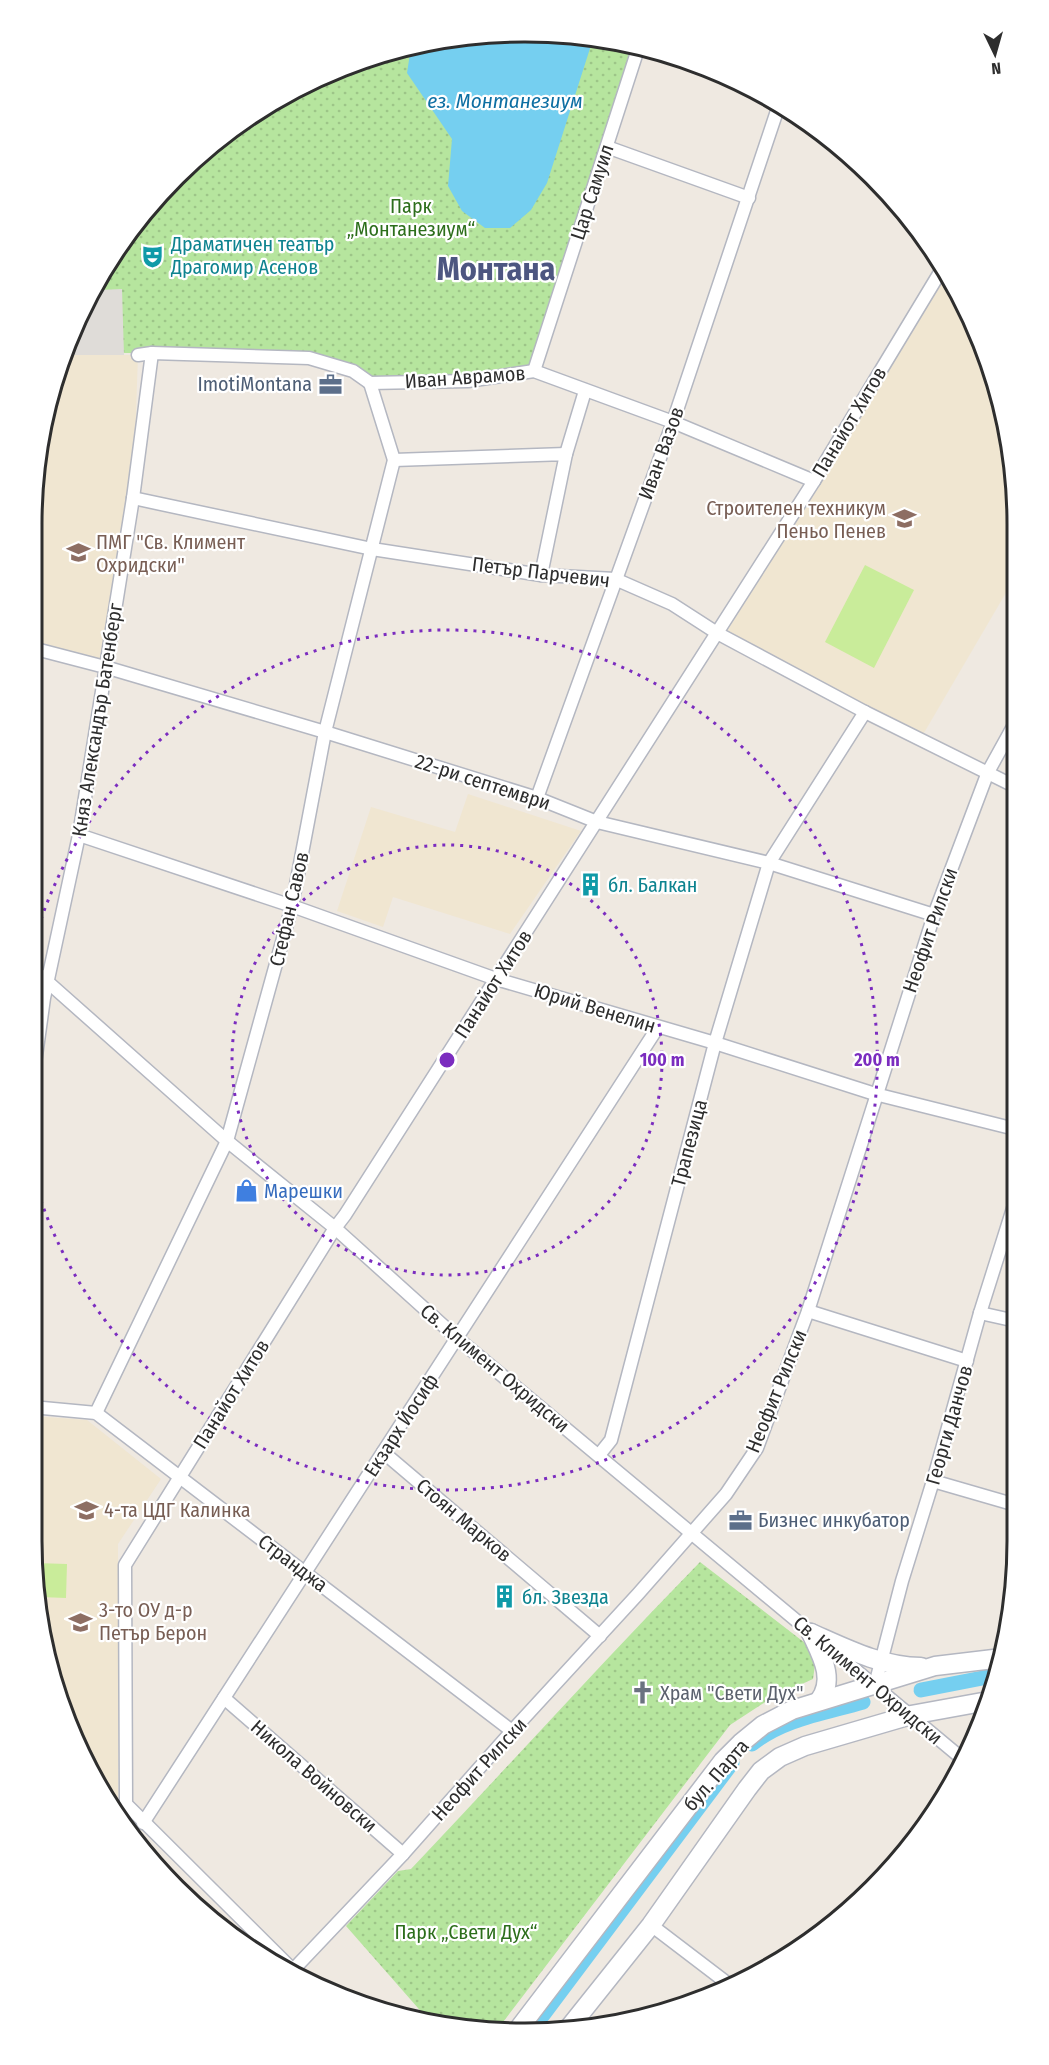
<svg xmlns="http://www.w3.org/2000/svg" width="1049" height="2065" font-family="'Fira Sans Condensed',sans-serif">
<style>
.industrial{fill:url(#industrial-furrows)}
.education{fill:#f0e6d1}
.park{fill:url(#park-dots)}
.pitch{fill:#c9ec9a}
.plaza{fill:#dfdcd8}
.water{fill:#75cff0}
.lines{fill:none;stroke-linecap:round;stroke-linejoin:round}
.canal{stroke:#75cff0;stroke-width:15}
.minor-casing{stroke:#b4b7c1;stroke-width:15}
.secondary-casing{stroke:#b4b7c1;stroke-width:21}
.minor{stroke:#fff;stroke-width:12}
.secondary{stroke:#fff;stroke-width:18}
.ring{fill:none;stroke:#7b2cbf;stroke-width:3;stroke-dasharray:3 6}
.labels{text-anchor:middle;stroke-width:4.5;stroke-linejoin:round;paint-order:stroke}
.street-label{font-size:20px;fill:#2e2e2e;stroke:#fff}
.park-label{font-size:20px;fill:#2c6e1b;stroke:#fff}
.culture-label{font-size:20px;fill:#0d838f;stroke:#fff;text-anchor:start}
.service-label{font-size:20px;fill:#4e5e75;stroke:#fff;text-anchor:end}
.education-label{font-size:20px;fill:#785e54;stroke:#fff;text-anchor:start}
.shop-label{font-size:20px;fill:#366cbe;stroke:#fff;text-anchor:start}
.worship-label{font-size:20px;fill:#5b616d;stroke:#fff;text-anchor:start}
.water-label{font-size:21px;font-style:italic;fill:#0d6fa3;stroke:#fff}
.town-label{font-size:32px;font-weight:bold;fill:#4d5680;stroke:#fff}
.rim{fill:none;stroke:#2e2e2e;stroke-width:3}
.centre{fill:#7b2cbf;stroke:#fff;stroke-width:3}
.ring-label{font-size:18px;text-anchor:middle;font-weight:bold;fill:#7b2cbf;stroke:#fff;stroke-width:4.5;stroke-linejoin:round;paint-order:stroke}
</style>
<defs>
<pattern id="industrial-furrows" width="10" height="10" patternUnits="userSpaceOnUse" patternTransform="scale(1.5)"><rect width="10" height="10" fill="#e3e1e8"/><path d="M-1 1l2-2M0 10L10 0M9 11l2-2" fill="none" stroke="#c3c1c7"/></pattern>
<pattern id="park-dots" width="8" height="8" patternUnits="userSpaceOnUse" patternTransform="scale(1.5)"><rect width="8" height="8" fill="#b6e59e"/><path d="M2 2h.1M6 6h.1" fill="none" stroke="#9dc588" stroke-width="1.8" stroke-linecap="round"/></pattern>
</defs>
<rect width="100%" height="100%" fill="#efe9e1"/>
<polygon class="industrial" points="124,1824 148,1847 224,1926 134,1841"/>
<g class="education">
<polygon points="941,279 950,285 980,336 1013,460 1014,579 921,738 726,633"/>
<polygon points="64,355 138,355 133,498 105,667 32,648 33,493 48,397"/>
<polygon points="468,794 581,831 510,934 393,897 383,927 337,911 371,807 455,832"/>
<polygon points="32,1416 87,1420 161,1479 118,1544 118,1800 111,1799 58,1699 32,1540"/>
</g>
<g class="park">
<polygon points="556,33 638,46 534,371 370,383 334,365 152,353 65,353 82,307 133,225 199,154 278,98 366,58 460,36"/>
<path d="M700 1562 805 1643 815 1665 813 1679 773 1697 730 1725 500 2026 432 2024 346 1926 398 1871 411 1869C508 1767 602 1662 700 1562Z"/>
</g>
<g class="pitch">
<polygon points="865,565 914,590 874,668 825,642"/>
<polygon points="35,1563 67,1564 66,1598 41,1597"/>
</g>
<polygon class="plaza" points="97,282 98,290 122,289 124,355 64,355 82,307"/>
<polygon class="water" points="556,33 593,39 547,183 531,210 510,228 485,228 462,211 448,186 452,139 407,73 411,47 460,36"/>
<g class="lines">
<g class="canal">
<polyline points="921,1690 998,1675"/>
<path d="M752 1744C783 1719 825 1713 863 1702"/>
<polyline points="534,2027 732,1763"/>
</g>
<defs>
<g id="minor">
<polyline points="607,147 749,198"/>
<polyline points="138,355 152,353 309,358 353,371 370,383 468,381 534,371 673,422 814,481"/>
<polyline points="534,371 639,46"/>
<polyline points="566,454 585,391"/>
<polyline points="394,460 566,454 541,575"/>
<polyline points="133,498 372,549 541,575 615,579 672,604 717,633 865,712 1014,786"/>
<polyline points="32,648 105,667 325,732 537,798 597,822 769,863 934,915"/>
<polyline points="537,798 673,422 779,105"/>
<polyline points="79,835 292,906 496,979 715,1043 875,1094 1015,1129"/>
<polyline points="32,968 227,1141 335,1228 457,1338 965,1761"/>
<polyline points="32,1085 44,998 79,835 133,498 152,353"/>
<polyline points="808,1311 967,1361"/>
<polyline points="980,1313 1016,1321"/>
<polyline points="32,1407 96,1413 512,1731"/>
<polyline points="96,1413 227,1141 292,906 325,732 394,460 370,383"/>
<polyline points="383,1452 600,1636"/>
<polyline points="599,1455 611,1440 715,1043 769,863 865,712"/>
<polyline points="933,1481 1016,1505"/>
<polyline points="875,1685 902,1581 933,1481 980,1313 1015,1202"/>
<polyline points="224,1698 403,1854"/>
<polyline points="143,1823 658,1027"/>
<polyline points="651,1925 731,1986"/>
<polyline points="293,1973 293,1970 403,1854 512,1731 638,1594 726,1494 757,1448 808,1311 934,915 988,772 1014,725"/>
<polyline points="299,1976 126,1804 125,1565 335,1228 345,1215 814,481 942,269"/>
</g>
<g id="secondary">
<path d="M811 1633C845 1648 882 1667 921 1667"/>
<path d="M811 1633C821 1655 836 1679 819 1701"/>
<polyline points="520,2027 723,1761 741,1743 763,1725 792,1710 935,1666 1002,1658"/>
<polyline points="568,2029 651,1925 747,1789 761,1771 780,1757 805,1746 911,1715 988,1701"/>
</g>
</defs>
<use href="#minor" class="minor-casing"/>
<use href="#secondary" class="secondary-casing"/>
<use href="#minor" class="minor"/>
<use href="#secondary" class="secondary"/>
</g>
<g class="ring">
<circle cx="447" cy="1060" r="215"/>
<path d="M33 945A430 430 0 1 1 33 1175"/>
</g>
<defs>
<symbol id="theatre-bare" viewBox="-9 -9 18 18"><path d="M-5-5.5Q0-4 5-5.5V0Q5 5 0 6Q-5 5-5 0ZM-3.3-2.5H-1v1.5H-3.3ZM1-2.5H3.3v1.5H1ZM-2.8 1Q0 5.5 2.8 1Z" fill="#0f9aa8" stroke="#fff" stroke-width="2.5" paint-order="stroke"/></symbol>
<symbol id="office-bare" viewBox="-9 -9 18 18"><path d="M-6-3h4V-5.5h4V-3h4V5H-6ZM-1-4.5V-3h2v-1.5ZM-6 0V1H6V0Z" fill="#5c6f8a" stroke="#fff" stroke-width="2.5" paint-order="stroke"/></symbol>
<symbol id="school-bare" viewBox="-9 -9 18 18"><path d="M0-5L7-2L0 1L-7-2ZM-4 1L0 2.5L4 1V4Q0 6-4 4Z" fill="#8d6e63" stroke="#fff" stroke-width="2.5" paint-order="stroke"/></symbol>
<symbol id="building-bare" viewBox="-9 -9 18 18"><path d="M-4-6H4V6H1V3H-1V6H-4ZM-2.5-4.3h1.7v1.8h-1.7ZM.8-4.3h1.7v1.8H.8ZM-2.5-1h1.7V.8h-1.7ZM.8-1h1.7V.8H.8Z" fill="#0f9aa8" stroke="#fff" stroke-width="2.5" paint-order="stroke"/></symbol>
<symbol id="shop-bare" viewBox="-9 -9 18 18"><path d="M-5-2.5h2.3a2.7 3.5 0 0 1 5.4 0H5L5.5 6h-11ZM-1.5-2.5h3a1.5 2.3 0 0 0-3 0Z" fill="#3f7fe0" stroke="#fff" stroke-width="2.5" paint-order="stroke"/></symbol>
<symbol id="church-bare" viewBox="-9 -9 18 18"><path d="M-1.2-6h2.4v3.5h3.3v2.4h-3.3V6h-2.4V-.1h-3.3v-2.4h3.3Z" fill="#6b7280" stroke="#fff" stroke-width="2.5" paint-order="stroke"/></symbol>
</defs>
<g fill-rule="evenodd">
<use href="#theatre-bare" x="136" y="240" width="33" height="33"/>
<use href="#office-bare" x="314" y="368" width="33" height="33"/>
<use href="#school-bare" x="888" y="502" width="33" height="33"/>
<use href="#school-bare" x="62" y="536" width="33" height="33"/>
<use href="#building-bare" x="574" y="868" width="33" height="33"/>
<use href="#shop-bare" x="230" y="1174" width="33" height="33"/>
<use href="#school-bare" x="70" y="1494" width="33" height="33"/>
<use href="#office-bare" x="724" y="1504" width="33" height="33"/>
<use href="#building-bare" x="488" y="1580" width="33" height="33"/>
<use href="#school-bare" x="64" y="1606" width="33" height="33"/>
<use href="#church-bare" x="626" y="1676" width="33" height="33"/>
</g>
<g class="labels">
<g class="street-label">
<text transform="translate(592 192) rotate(-72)" y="7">Цар Самуил</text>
<text transform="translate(465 377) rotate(-4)" y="7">Иван Аврамов</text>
<text transform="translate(849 422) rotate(-59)" y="7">Панайот Хитов</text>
<text transform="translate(661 453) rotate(-70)" y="7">Иван Вазов</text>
<text transform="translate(541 572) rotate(7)" y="7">Петър Парчевич</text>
<text transform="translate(97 720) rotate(-81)" y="7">Княз Александър Батенберг</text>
<text transform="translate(483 782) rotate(18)" y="7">22-ри септември</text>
<text transform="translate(289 909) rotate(-77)" y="7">Стефан Савов</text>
<text transform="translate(930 930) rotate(-71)" y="7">Неофит Рилски</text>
<text transform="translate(493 984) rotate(-57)" y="7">Панайот Хитов</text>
<text transform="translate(595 1008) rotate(17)" y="7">Юрий Венелин</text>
<text transform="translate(689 1143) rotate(-75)" y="7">Трапезица</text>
<text transform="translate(495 1368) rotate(40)" y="7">Св. Климент Охридски</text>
<text transform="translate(776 1391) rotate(-68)" y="7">Неофит Рилски</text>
<text transform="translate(231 1394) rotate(-58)" y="7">Панайот Хитов</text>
<text transform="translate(401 1425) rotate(-57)" y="7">Екзарх Йосиф</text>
<text transform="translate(949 1425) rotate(-74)" y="7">Георги Данчов</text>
<text transform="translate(464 1520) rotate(40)" y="7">Стоян Марков</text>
<text transform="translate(293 1563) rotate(37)" y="7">Странджа</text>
<text transform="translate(868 1680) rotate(40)" y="7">Св. Климент Охридски</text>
<text transform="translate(479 1769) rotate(-48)" y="7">Неофит Рилски</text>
<text transform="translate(716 1775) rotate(-49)" y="7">бул. Парта</text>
<text transform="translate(314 1776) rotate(41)" y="7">Никола Войновски</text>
</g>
<g class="park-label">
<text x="411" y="213">Парк<tspan x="411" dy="23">„Монтанезиум“</tspan></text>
<text x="466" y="1939">Парк „Свети Дух“</text>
</g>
<g class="culture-label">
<text x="171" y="251">Драматичен театър<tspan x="171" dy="23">Драгомир Асенов</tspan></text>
<text x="608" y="892">бл. Балкан</text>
<text x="522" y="1604">бл. Звезда</text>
</g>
<g class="service-label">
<text x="312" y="391">ImotiMontana</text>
<text x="758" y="1527" text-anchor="start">Бизнес инкубатор</text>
</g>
<g class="education-label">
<text x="886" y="515" text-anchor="end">Строителен техникум<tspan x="886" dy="23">Пеньо Пенев</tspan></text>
<text x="96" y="549">ПМГ "Св. Климент<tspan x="96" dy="23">Охридски"</tspan></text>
<text x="104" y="1517">4-та ЦДГ Калинка</text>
<text x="99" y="1617">3-то ОУ д-р<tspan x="99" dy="23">Петър Берон</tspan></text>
</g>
<g class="shop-label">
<text x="264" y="1198">Марешки</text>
</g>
<g class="worship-label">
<text x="660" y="1700">Храм "Свети Дух"</text>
</g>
<g class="water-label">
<text x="505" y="108">ез. Монтанезиум</text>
</g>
<g class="town-label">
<text x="496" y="280">Монтана</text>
</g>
</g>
<path d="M0 0H1049V2065H0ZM524 42H525A482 482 0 0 1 1007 524V1541A482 482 0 0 1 525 2023H524A482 482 0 0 1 42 1541V524A482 482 0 0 1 524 42Z" fill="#fff" fill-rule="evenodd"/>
<path class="rim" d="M524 42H525A482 482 0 0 1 1007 524V1541A482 482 0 0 1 525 2023H524A482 482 0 0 1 42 1541V524A482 482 0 0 1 524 42Z"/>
<circle cx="447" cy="1060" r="9" class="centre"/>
<g class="ring-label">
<text x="662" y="1066">100 m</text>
<text x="877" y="1066">200 m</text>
</g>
<g transform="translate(995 54) rotate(175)" stroke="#ffffff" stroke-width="4.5" paint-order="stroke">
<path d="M0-4.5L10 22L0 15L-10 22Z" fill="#2e2e2e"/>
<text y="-9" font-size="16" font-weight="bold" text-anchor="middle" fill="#2e2e2e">N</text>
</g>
</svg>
